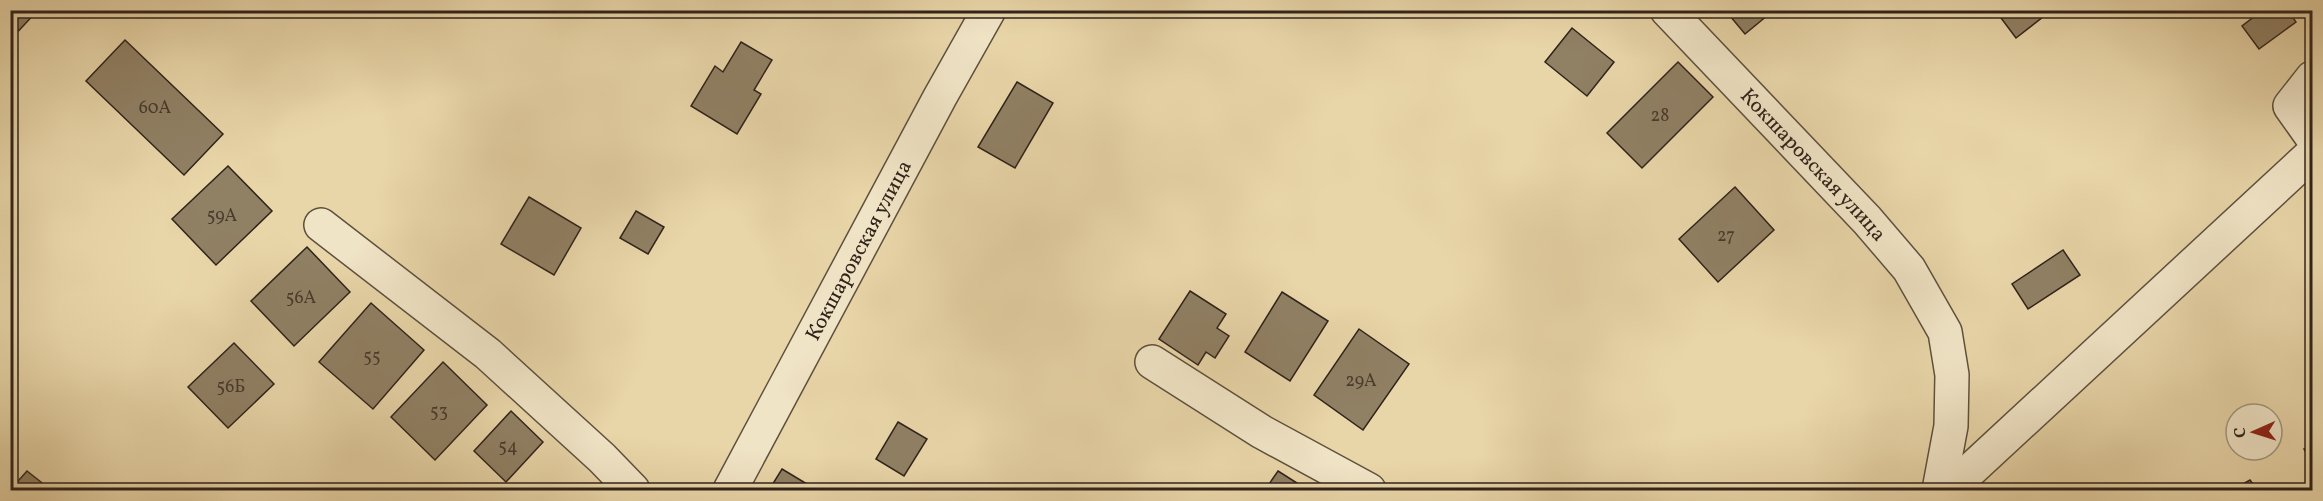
<svg xmlns="http://www.w3.org/2000/svg" width="2323" height="501" font-family="Vollkorn,serif">
<style>
.building{fill:#908064;stroke:#30231b;stroke-width:1.5}
.lines{fill:none;stroke-linecap:round;stroke-linejoin:round}
.minor-casing{stroke:#5e503e;stroke-width:36}
.minor{stroke:#f0e4c6;stroke-width:33}
.labels{text-anchor:middle;stroke-width:5;stroke-linejoin:round;paint-order:stroke}
.number-label{font-size:18px;fill:#483a2d}
.street-label{font-size:21px;fill:#30231b;stroke:#f0e4c6}
</style>
<rect width="100%" height="100%" fill="#e8d5a8"/>
<filter id="stains"><feTurbulence type="fractalNoise" baseFrequency=".00333" numOctaves="4"/><feColorMatrix values="0 0 0 0 .2 0 0 0 0 .09 0 0 0 0 .02 0 0 0 .5 -.17"/></filter>
<radialGradient id="worn" r=".72"><stop offset=".6" stop-color="#630" stop-opacity="0"/><stop offset="1" stop-color="#630" stop-opacity=".3"/></radialGradient>
<g class="building">
<polygon points="10,10 38,10 10,40"/>
<polygon points="1725,10 1774,10 1745,34"/>
<polygon points="1995,10 2052,10 2016,38"/>
<polygon points="2263,10 2288,10 2296,22 2259,49 2242,26"/>
<polygon points="1572,28 1614,62 1587,96 1545,62"/>
<polygon points="125,40 223,134 184,175 86,81"/>
<polygon points="741,42 772,60 754,90 761,94 737,134 691,106 715,66 723,72"/>
<polygon points="1678,62 1713,97 1642,168 1607,133"/>
<polygon points="1017,82 1053,103 1015,168 978,147"/>
<polygon points="228,166 272,211 216,265 172,219"/>
<polygon points="1735,187 1774,230 1718,282 1679,239"/>
<polygon points="529,197 581,228 554,275 501,244"/>
<polygon points="636,211 664,227 648,254 620,238"/>
<polygon points="307,247 350,292 294,346 251,301"/>
<polygon points="2063,250 2080,275 2028,309 2012,284"/>
<polygon points="1190,291 1226,314 1217,328 1229,336 1215,358 1206,352 1198,365 1159,339"/>
<polygon points="1282,292 1328,321 1290,381 1245,352"/>
<polygon points="371,303 424,350 373,409 319,362"/>
<polygon points="1359,329 1409,364 1363,430 1314,395"/>
<polygon points="234,343 274,384 228,428 188,387"/>
<polygon points="443,362 487,405 435,460 391,417"/>
<polygon points="511,411 543,442 506,482 474,451"/>
<polygon points="898,422 927,439 904,476 876,459"/>
<polygon points="2312,444 2312,463 2304,449"/>
<polygon points="782,469 817,490 769,490"/>
<polygon points="27,471 51,490 10,490"/>
<polygon points="1278,471 1308,490 1265,490"/>
<polygon points="2250,480 2257,490 2232,490"/>
</g>
<g class="lines">
<defs>
<g id="minor">
<path id="s1" d="M1667 10 1867 220 1909 269 1945 332 1952 375 1951 426 1939 490"/>
<polyline points="2312,78 2290,106 2312,137"/>
<polyline points="321,225 488,354 602,458 633,490"/>
<polyline points="1152,362 1262,432 1369,490"/>
<path id="s2" d="M730 490 940 97 989 10"/>
<polyline points="1949,490 2312,154"/>
</g>
</defs>
<use href="#minor" class="minor-casing"/>
<use href="#minor" class="minor"/>
</g>
<g class="labels">
<g class="number-label">
<text x="155" y="113">60А</text>
<text x="1660" y="121">28</text>
<text x="222" y="221">59А</text>
<text x="1726" y="241">27</text>
<text x="301" y="303">56А</text>
<text x="372" y="362">55</text>
<text x="1361" y="386">29А</text>
<text x="231" y="392">56Б</text>
<text x="439" y="417">53</text>
<text x="508" y="452">54</text>
</g>
<g class="street-label">
<text dy="7" stroke="none"><textPath href="#s1" startOffset="213">Кокшаровская улица</textPath></text>
<text dy="7" stroke="none"><textPath href="#s2" startOffset="272">Кокшаровская улица</textPath></text>
</g>
</g>
<rect width="2323" height="501" fill="none" stroke="#e8d5a8" stroke-width="36"/>
<rect x="12" y="12" width="2299" height="477" fill="none" stroke="#30231b" stroke-width="3"/>
<rect x="18" y="18" width="2287" height="465" fill="none" stroke="#30231b" stroke-width="1.5"/>
<g transform="translate(2254 432) rotate(267)"><circle r="28" fill="#f0e4c6" stroke="#a39782" stroke-width="1.5"/>
<path d="M0-4.5L10 22L0 15L-10 22Z" fill="#8f2418"/>
<text y="-9" font-size="16" font-weight="bold" text-anchor="middle" fill="#30231b">С</text>
</g>
<rect width="100%" height="100%" filter="url(#stains)"/>
<rect width="100%" height="100%" fill="url(#worn)"/>
</svg>
